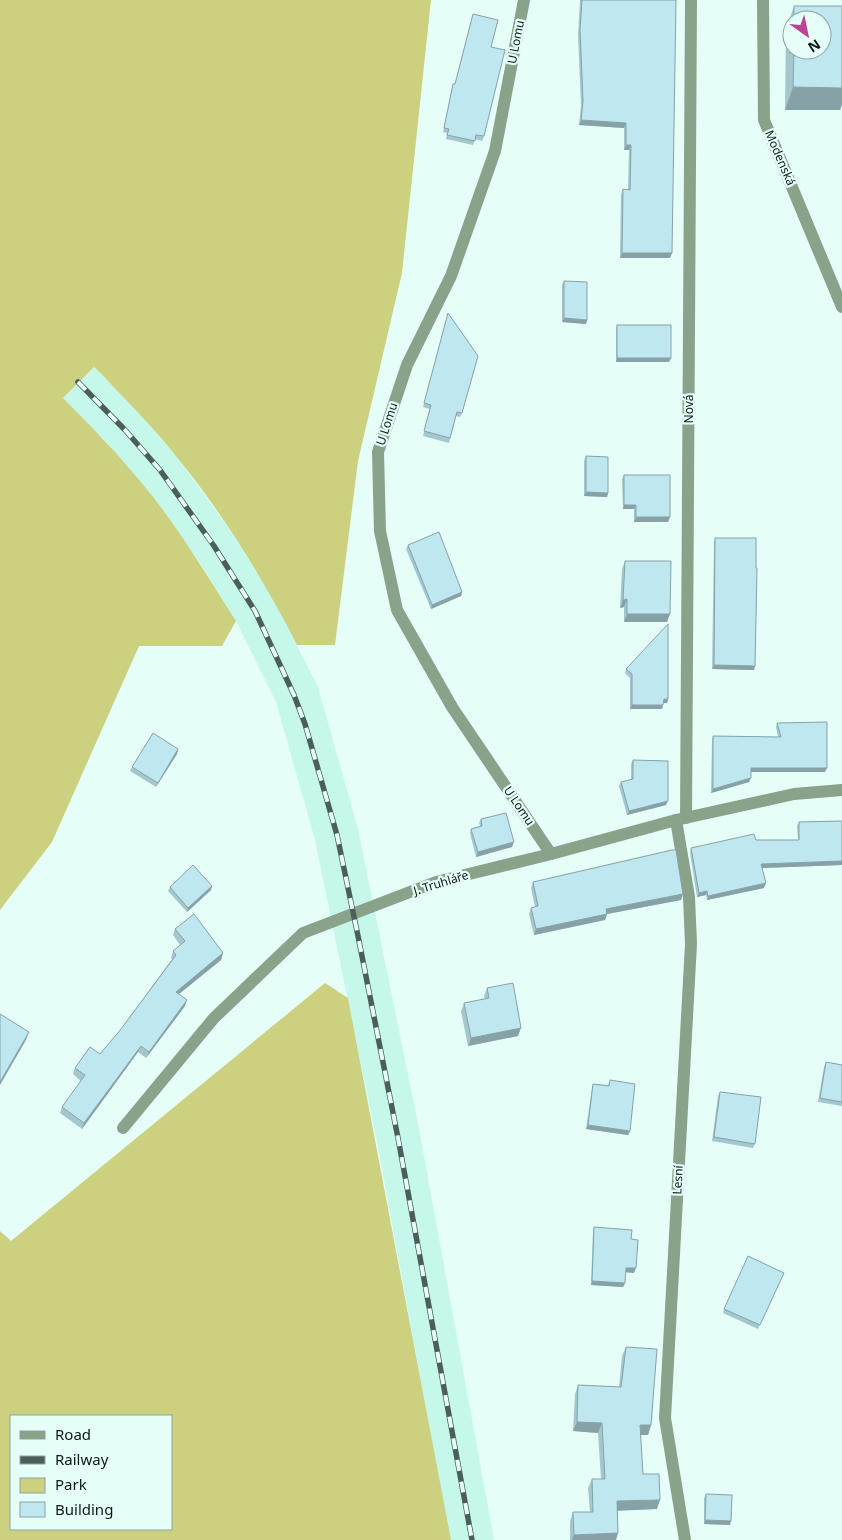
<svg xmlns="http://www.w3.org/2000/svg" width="842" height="1540" font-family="'Noto Sans',sans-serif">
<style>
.built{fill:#c6f7eb}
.green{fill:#cbd17f;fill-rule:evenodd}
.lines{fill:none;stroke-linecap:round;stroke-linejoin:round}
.street{stroke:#88a389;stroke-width:12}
.rail-casing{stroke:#4c5e5a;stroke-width:5.5}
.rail{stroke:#e6fef8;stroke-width:4;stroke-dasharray:11;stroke-linecap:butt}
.wall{fill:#a4c7ce;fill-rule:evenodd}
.shaded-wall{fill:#86a2a7}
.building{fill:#bfe7ef;stroke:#86a2a7}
.labels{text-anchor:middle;stroke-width:4.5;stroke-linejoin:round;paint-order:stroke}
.street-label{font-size:12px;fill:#0b1a17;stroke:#e6fef8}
</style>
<rect width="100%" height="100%" fill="#e6fef8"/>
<polygon class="built" points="94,367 141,415 177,457 232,533 274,600 318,687 358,829 379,932 420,1134 494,1540 450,1540 377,1142 315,840 276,702 236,621 196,557 142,484 109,445 63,398"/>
<g class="green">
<path d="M0 0H431L402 273 358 461 335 645H297C252 557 196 471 126 400 115 389 105 377 94 367L63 398C90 425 116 452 141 482 177 525 206 574 236 621L222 646H139L52 842 0 910Z"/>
<path d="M325 983 348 998 451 1540H0V1231L11 1241ZM11 1416H171V1529H11Z"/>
</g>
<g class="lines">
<g class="street">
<polyline points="524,0 495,151 451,276 407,365 378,452 380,531 397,610 452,707 551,854"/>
<polyline points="763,0 764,120 842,307"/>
<polyline points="686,818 691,0"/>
<polyline points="676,820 689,897 691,944 665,1418 685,1540"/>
<polyline points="123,1128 214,1018 303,933 436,882 551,854 676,820 794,794 842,790"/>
</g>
<defs>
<polyline id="rail" points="78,382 125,430 160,470 214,546 255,611 294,695 305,724 337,835 358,936 398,1138 472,1540"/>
</defs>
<use href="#rail" class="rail-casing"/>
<use href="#rail" class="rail"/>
</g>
<g class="wall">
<polygon points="580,0 676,0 670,258 620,258 621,194 623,189 628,190 629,150 624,150 624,128 579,125 581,106 578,35"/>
<path d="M794 6H842V104L840 110H785L786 29ZM792 20H822V50H792Z"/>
<polygon points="473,14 491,47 484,136 482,141 475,139 473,145 446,139 447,133 443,132 452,88 453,84 455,84"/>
<polygon points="564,281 587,320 586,324 562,322 562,285"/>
<polygon points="448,313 462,413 460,417 456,416 449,443 423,436 430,409 423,407"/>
<polygon points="617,325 669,362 616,362 616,329"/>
<polygon points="586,456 608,493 607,497 584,496 584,461"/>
<polygon points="624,475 670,517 668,522 634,522 634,509 623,509 622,479"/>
<polygon points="715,538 755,666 754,670 712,669 714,542"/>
<polygon points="408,545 462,592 461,596 431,609 406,549"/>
<polygon points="625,561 667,622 624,622 624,607 620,608 622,569"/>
<polygon points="626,669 668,699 667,703 663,703 662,709 630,709 630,678 625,673"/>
<polygon points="777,723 825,772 751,772 749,782 711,793 712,740 713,736 778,737 776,727"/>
<polygon points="178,749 177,754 156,787 130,771 132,767"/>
<polygon points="633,760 666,805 627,815 619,786 621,782 631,780 631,764"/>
<polygon points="481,819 512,847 476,857 470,833 471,829 480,826 479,823"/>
<polygon points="842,821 842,865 762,868 764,888 707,900 706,895 697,897 690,853 691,848 756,840 798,840 797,826 799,822"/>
<polygon points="533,882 683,894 681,900 607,914 605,920 534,935 529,914 531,908 535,907 531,888"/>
<polygon points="170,887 211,890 187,912 168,891"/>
<polygon points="175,929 223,953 221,960 179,994 185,1006 146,1058 138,1052 82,1129 60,1113 62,1107 81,1081 73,1074 75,1068 100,1054 121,1029 172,959 171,958 173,951 180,945 173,935"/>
<polygon points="487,988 518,1036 468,1046 461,1011 464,1003 485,999 484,996"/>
<polygon points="826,1062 842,1065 842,1106 818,1102 824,1067"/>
<polygon points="610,1080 630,1131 628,1135 586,1129 592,1088 593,1084 608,1085"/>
<polygon points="720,1092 755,1144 753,1148 712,1141 718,1096"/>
<polygon points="594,1227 631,1239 634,1273 625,1272 625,1283 623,1287 591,1285 593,1231"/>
<polygon points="784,1273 758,1329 723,1313 724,1309"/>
<polygon points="626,1347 651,1425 648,1435 640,1435 643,1474 657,1509 617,1510 616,1540 570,1540 570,1521 573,1512 590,1512 588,1488 592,1479 601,1479 598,1433 573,1431 575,1394 578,1385 619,1387 622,1356"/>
<polygon points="706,1494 730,1525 704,1524 704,1498"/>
</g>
<g class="shaded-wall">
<polygon points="793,87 842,88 842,104 840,110 785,110"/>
<polygon points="581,120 626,123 624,128 579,125"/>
<polygon points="626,145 631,145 629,150 624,150"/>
<polygon points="622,253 672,253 670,258 620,258"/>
<polygon points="564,318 587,320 586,324 562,322"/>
<polygon points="617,358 671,358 669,362 616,362"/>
<polygon points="586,492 608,493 607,497 584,496"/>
<polygon points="624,505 636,505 634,509 623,509"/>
<polygon points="636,517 670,517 668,522 634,522"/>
<polygon points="462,592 461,596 431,609 432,605"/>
<polygon points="627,599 624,607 620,608 623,600"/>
<polygon points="627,614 670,614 667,622 624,622"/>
<polygon points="714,665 755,666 754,670 712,669"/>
<polygon points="664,699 668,699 667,703 662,703"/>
<polygon points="632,705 663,705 662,709 630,709"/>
<polygon points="178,749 177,754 156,787 158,783"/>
<polygon points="751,768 827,768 825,772 749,772"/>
<polygon points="751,778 749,782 711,793 713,789"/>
<polygon points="668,801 666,805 627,815 629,811"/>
<polygon points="514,842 512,847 476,857 478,852"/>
<polygon points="842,861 842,865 760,868 761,864"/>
<polygon points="766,883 764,888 707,900 708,896"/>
<polygon points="212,886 211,890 187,912 188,908"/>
<polygon points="707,891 706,895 697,897 699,893"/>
<polygon points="683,894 681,900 607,914 605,920 534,935 536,929 606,909"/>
<polygon points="223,953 221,960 174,998 176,992"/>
<polygon points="187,1000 185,1006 146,1058 149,1052"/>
<polygon points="521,1028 518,1036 468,1046 471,1038"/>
<polygon points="29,1032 26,1040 0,1085 0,1082"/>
<polygon points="141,1046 138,1052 82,1129 84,1123"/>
<polygon points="588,1125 630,1131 628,1135 586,1129"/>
<polygon points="626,1268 636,1268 634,1273 624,1272"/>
<polygon points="592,1281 625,1283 623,1287 591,1285"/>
<polygon points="577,1422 602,1423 598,1433 573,1431"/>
<polygon points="640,1425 651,1425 648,1435 636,1435"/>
<polygon points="660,1500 657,1509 614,1511 617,1501"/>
<polygon points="705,1520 731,1521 730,1525 704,1524"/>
<polygon points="618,1533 616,1540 572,1540 574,1535"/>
</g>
<g class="building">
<polygon points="582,0 676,0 672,253 622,253 623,189 630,190 631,145 626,145 626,123 581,120 583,101 580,30"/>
<polygon points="794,6 842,6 842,88 793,87 794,50 822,50 822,20 794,20"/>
<polygon points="473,14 498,20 491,47 505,50 484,136 476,135 475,141 447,135 449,129 444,128 453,84 455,84"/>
<polygon points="564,281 587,282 587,320 564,318"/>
<polygon points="448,313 478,356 462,413 457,412 450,438 424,431 431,405 424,403"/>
<rect x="617" y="325" width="54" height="33"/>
<polygon points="586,456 608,457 608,493 586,492"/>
<polygon points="624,475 670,475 670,517 636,517 636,505 624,505"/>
<polygon points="439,532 462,592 432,605 408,545"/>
<polygon points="715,538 756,538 756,568 757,568 755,666 714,665"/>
<polygon points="625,561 671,561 670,614 627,614 627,599 623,600"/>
<polygon points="668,624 668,699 664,699 663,705 632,705 632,674 626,669"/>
<polygon points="827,722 827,768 751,768 751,778 713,789 713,736 781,737 777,723"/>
<polygon points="153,733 178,749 158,783 132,767"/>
<polygon points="633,760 668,761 668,801 629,811 621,782 633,779"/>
<polygon points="506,813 514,842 478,852 471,829 482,826 481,819"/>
<polygon points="842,821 842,861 761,864 766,883 708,896 707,891 699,893 691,848 754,834 756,840 799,840 799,822"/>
<polygon points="672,850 676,850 683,894 606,909 607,914 536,929 531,908 538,906 533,882"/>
<polygon points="193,865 212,886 188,908 170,887"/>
<polygon points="194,914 223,953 176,992 187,1000 149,1052 141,1046 84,1123 62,1107 85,1075 75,1068 90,1047 100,1054 121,1029 176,955 173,951 185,941 175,929"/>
<polygon points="513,983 521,1028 471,1038 464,1003 489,998 487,988"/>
<polygon points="0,1014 29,1032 0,1082"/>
<polygon points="826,1062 842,1065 842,1102 820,1098"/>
<polygon points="610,1080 635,1084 630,1131 588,1125 593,1084 609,1086"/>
<polygon points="720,1092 761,1097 755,1144 714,1137"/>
<polygon points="594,1227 632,1230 631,1239 638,1240 636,1268 626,1268 625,1283 592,1281"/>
<polygon points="748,1256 784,1273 760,1325 724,1309"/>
<polygon points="626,1347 657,1349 651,1425 640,1425 643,1474 659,1474 660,1500 617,1501 618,1533 574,1535 573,1512 593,1512 592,1479 605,1479 602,1423 577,1422 578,1385 621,1387"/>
<polygon points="706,1494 732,1495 731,1521 705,1520"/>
</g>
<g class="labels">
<g class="street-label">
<text transform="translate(516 42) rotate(-79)" y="4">U Lomu</text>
<text transform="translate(780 158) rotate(67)" y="4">Modenská</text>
<text transform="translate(689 409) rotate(-90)" y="4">Nová</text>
<text transform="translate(387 424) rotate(-72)" y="4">U Lomu</text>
<text transform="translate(519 806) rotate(56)" y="4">U Lomu</text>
<text transform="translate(441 883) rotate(-17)" y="4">J. Truhláře</text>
<text transform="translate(678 1180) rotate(-87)" y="4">Lesní</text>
</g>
</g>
<rect x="10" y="1415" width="162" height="115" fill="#e6fef8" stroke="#8ea39e"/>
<rect x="20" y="1431" width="25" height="8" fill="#88a389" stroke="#8ea39e"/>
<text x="55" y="1440" font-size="15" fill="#0b1a17">Road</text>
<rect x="20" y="1456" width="25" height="8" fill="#4c5e5a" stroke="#8ea39e"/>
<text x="55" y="1465" font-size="15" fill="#0b1a17">Railway</text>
<rect x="20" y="1478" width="25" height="15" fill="#cbd17f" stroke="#8ea39e"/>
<text x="55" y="1490" font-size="15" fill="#0b1a17">Park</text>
<rect x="20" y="1502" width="25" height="15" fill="#bfe7ef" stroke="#8ea39e"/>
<text x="55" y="1515" font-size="15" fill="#0b1a17">Building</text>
<g transform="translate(807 35) rotate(147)"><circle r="24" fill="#e6fef8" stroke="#8ea39e"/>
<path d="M0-4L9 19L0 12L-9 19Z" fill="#bd4294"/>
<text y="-8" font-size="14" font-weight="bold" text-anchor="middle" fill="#0b1a17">N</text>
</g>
</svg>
